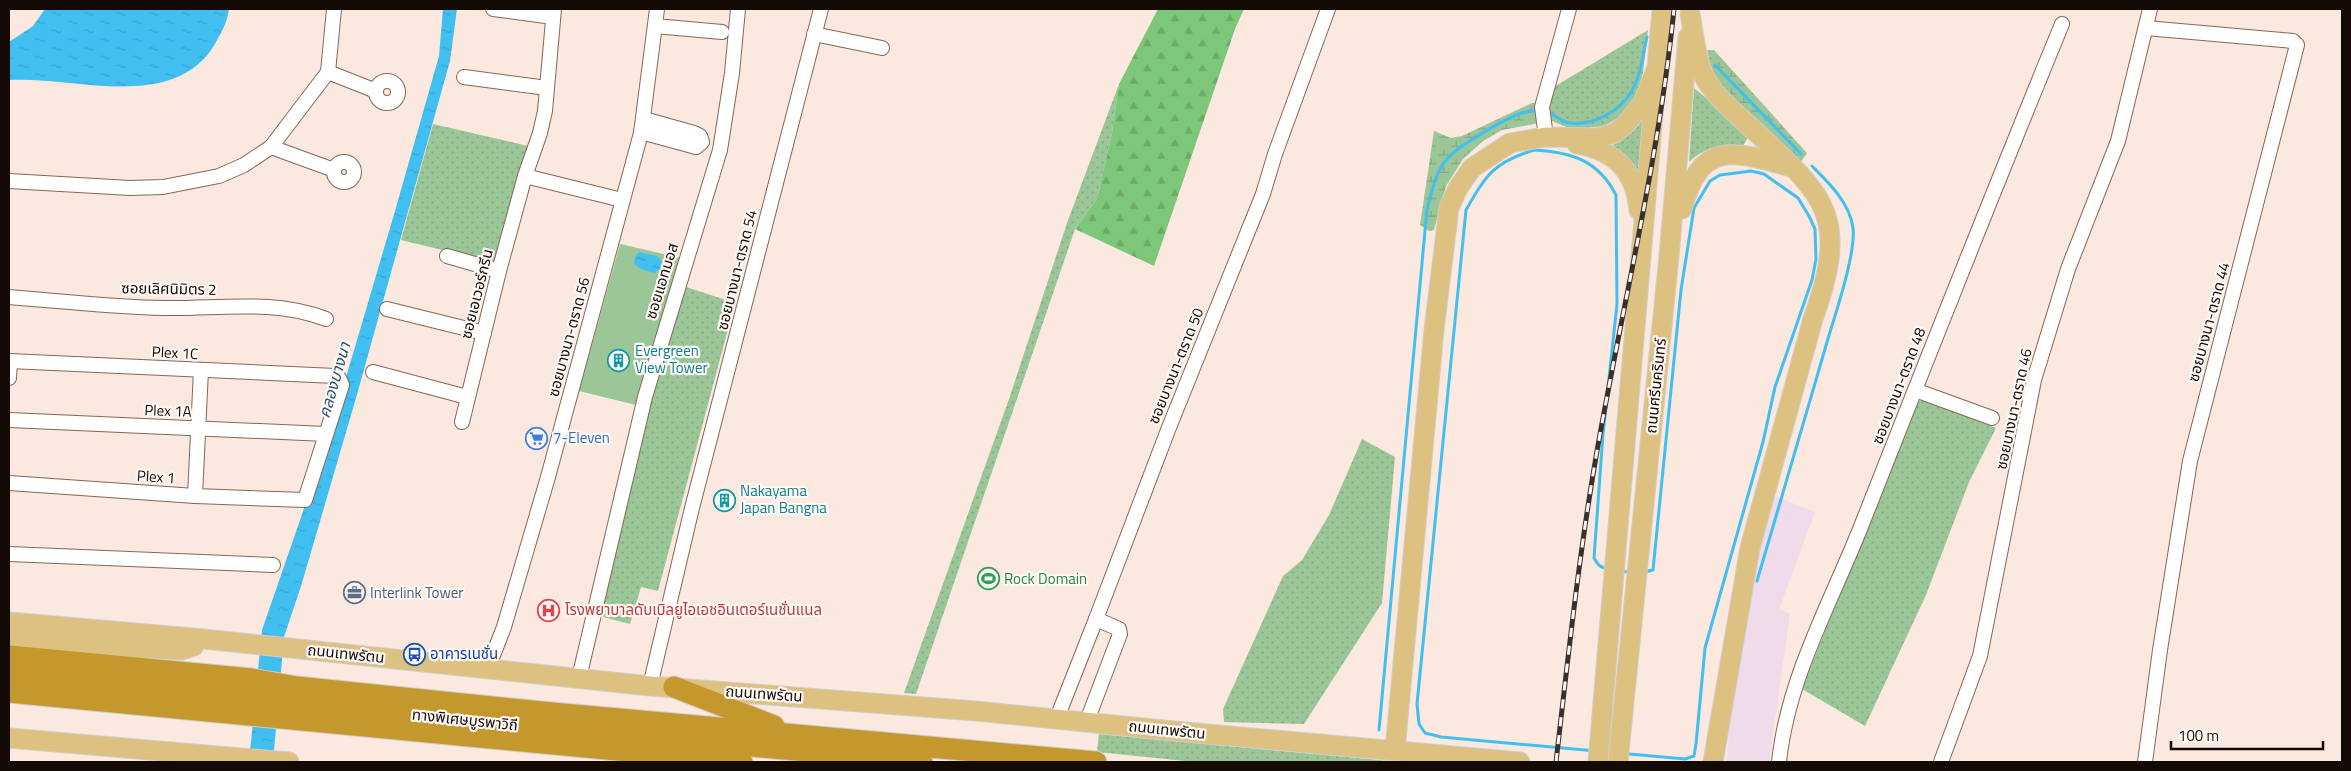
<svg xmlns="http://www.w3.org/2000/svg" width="2351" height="771" font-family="'Titillium Web','Noto Sans Thai',sans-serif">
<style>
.commercial{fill:#f0dbea}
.grass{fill:url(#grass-dots)}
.forest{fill:url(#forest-firs)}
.wetland{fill:url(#wetland-marsh)}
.green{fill:#9ac698}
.water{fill:url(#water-ripples)}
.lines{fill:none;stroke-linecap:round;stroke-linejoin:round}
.stream{stroke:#41bff1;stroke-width:3}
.minor-casing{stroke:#83685a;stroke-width:16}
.major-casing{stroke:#d0cecd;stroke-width:21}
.highway-casing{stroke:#d0cecd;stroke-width:23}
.minor{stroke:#fff;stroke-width:14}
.major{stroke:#dcc181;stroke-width:19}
.highway{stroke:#c4982d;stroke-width:21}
.rail-casing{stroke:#3b2f2a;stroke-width:5}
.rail{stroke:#fef8f5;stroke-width:3;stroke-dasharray:9;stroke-linecap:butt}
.labels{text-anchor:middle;stroke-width:4.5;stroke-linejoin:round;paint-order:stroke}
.street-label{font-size:15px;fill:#130905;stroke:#fef8f5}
.culture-label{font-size:15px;fill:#0d838f;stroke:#fef8f5;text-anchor:start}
.shop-label{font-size:15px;fill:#366cbe;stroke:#fef8f5;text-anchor:start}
.leisure-label{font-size:15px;fill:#27864d;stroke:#fef8f5;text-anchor:start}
.service-label{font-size:15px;fill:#4e5e75;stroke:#fef8f5;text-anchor:start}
.health-label{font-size:15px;fill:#be3a42;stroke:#fef8f5;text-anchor:start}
.transit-label{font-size:15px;fill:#164399;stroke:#fef8f5;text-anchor:start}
.water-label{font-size:16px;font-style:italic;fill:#23556a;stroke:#fef8f5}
</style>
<defs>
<pattern id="grass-dots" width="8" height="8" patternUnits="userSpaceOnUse" patternTransform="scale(1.25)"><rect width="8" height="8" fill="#9ac698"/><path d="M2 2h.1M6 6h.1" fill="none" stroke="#84a982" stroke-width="1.8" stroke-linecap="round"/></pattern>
<pattern id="forest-firs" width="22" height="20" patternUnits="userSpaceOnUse" patternTransform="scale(1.25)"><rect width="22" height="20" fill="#7dc77b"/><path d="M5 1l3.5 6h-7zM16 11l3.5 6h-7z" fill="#6baa69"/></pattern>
<pattern id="wetland-marsh" width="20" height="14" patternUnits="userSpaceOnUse" patternTransform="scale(1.25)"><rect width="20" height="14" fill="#9ac698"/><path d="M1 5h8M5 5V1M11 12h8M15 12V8" fill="none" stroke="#84a982"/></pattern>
<pattern id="water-ripples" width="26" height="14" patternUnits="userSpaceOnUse" patternTransform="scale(1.25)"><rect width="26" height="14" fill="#41bff1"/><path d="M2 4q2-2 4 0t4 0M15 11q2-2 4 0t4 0" fill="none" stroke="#38a3cd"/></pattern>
</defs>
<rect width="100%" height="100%" fill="#fbe8de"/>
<polygon class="commercial" points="1775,496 1815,512 1779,609 1790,614 1769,762 1727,762 1731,699 1762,525"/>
<g class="grass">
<polygon points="1648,30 1641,89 1620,117 1604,126 1585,128 1566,127 1548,119 1554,87"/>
<polygon points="1119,84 1112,133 1097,199 1075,229 916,694 904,693 1009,399 1067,223"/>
<path d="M1694 88 1750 134 1743 146C1721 145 1706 146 1689 162Z"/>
<polygon points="1645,118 1641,173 1635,173 1613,145 1635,129"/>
<polygon points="433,124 528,146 496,263 401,240"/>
<polygon points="683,286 735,303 658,591 641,587 630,624 599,616 637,450"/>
<polygon points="1919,401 1931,402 1996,428 1969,482 1926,595 1865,726 1802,689 1913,408"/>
<polygon points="1362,439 1395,457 1382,603 1304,724 1224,722 1223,709 1283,576 1302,560 1329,515"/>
<polygon points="1099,734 1401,762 1195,762 1097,752"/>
</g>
<polygon class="forest" points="1158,9 1244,9 1235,29 1154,266 1075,229 1097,199 1112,133 1119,84"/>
<g class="wetland">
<polygon points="1707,50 1714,50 1807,153 1799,165 1715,83"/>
<polygon points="1532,103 1535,103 1539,123 1502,130 1483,141 1463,159 1446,186 1434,230 1429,231 1420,225 1434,131 1451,138 1462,136"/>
</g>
<polygon class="green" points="620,244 681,258 640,406 579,391"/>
<g class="water">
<path d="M45 9H229C227 23 222 31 215 44 174 113 74 76 9 80V42L33 26Z"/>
<polygon points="443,9 457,9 450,61 356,398 302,583 284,637 273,762 249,762 262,630 327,442 395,211 439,56"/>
<polygon points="639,252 657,256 662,261 660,269 654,273 641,269 634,264 635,257"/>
</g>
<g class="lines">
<g class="stream">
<polyline points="1715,65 1801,154"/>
<path d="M1552 114C1557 117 1563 122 1569 123 1593 126 1619 112 1631 92 1641 76 1643 54 1647 37"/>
<path d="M1534 150C1571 152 1598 160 1616 195L1617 304 1603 434 1594 558C1596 561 1598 566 1602 567 1612 573 1643 573 1653 570L1681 290 1694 208 1710 181 1720 175 1751 171 1764 174 1798 198 1809 216 1815 229 1816 259 1812 280 1775 387 1763 442 1705 648 1696 744 1694 756 1685 759 1441 737 1425 733 1419 724 1417 704 1466 210C1486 175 1494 162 1534 150Z"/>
<path d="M1757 581C1780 502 1804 422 1827 342 1835 315 1856 254 1853 228 1850 203 1829 183 1812 166"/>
<path d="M1379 730 1427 209C1432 192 1435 173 1447 159 1458 146 1518 109 1534 111"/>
</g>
<defs>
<g id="minor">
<polyline points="493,9 553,17"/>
<polyline points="655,26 722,32"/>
<polyline points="814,34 882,48"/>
<polyline points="328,72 376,91"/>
<polyline points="464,77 547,88"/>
<circle cx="387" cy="92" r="11"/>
<polyline points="641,132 696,147 702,142 700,136 694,133 644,119"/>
<polyline points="1546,137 1542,107 1569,9"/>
<polyline points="271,147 334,170"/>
<circle cx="344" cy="172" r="10"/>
<polyline points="525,176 622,200"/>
<polyline points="9,181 130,188 163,187 219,176 244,165 271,147 328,72 334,9"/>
<polyline points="447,256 499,271"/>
<path d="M9 297C60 301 113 307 164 308 219 309 274 299 326 319"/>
<polyline points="387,309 484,333"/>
<polyline points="9,361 335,376 339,378 342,385 305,500 195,496 9,483"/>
<polyline points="373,372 467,397"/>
<polyline points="9,378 10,361"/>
<polyline points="1915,390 1992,418"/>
<polyline points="9,420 326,434"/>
<polyline points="462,422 499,271 525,176 540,133 545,111 554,9"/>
<polyline points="195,496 201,370"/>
<polyline points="9,554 273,565"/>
<polyline points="488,668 504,627 548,477 641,133 657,9"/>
<polyline points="579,678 645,397 720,150 732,73 738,9"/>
<polyline points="650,686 692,508 821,9"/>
<polyline points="1057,718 1096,619"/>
<polyline points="1087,721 1120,634 1119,629 1096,619 1168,430 1263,194 1275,154 1328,9"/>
<path d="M1779 762C1788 676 1833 599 1864 519 1929 354 1994 189 2062 24"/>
<polyline points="1941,762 1980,656 2034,380 2068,269 2118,141 2150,9"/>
<polyline points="2145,762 2160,650 2190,461 2297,45 2293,41 2146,28"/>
</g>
<g id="major">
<path d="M1690 14C1694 35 1696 61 1706 80 1717 98 1733 111 1748 125 1824 195 1851 213 1813 319L1750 548 1713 762"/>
<path d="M1577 144C1616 151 1635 171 1639 210"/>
<path d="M1682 209C1701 139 1733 151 1791 167"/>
<polyline points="9,622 204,639 650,686 976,711 1163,730 1520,762"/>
<polyline points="9,639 70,645 182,650 194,646"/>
<polyline points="9,738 289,762"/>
<polyline points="1395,750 1434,330 1449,208 1458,188 1472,168 1510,143 1546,137 1598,138 1615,133 1627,123 1643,103 1656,70"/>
<polyline points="1598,762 1662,9"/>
<polyline points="1618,762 1669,256 1688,37"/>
</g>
<g id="highway">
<polyline points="9,656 252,679 297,687 552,713 1096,762"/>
<polyline points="9,676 922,762"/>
<polyline points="674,687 774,726"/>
<polyline points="9,692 742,762"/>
</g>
</defs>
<use href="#minor" class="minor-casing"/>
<use href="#major" class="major-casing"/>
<use href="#highway" class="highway-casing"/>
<use href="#minor" class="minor"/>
<use href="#major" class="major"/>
<use href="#highway" class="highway"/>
<defs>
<path id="rail" d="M1556 762C1568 658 1579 554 1597 451 1623 303 1659 158 1674 9"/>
</defs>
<use href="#rail" class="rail-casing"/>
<use href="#rail" class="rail"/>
</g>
<defs>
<symbol id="building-ring" viewBox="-11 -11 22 22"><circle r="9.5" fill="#fef8f5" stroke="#0f9aa8" stroke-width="1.5"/><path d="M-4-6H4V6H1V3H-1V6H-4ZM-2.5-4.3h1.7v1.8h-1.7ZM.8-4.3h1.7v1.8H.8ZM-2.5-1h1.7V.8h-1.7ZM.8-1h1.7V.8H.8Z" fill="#0f9aa8"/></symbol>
<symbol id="supermarket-ring" viewBox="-11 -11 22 22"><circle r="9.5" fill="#fef8f5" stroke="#3f7fe0" stroke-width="1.5"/><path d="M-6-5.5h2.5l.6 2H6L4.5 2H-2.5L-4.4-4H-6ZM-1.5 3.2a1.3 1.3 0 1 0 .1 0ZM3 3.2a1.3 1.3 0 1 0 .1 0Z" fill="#3f7fe0"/></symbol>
<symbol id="stadium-ring" viewBox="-11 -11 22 22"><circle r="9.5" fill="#fef8f5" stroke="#2e9e5b" stroke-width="1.5"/><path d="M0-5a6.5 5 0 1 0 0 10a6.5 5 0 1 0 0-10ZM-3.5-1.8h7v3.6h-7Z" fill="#2e9e5b"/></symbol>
<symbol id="office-ring" viewBox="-11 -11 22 22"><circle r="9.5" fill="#fef8f5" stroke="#5c6f8a" stroke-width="1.5"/><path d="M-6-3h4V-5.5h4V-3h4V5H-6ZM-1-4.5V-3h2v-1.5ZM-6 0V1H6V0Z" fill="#5c6f8a"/></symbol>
<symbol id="hospital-ring" viewBox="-11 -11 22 22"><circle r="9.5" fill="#fef8f5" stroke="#e0444e" stroke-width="1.5"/><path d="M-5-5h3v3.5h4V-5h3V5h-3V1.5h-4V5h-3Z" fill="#e0444e"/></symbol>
<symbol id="bus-ring" viewBox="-11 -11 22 22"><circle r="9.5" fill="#fef8f5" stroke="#1a4fb4" stroke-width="1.5"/><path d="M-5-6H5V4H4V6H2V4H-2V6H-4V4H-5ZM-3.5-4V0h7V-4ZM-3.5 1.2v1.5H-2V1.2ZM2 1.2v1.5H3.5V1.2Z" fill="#1a4fb4"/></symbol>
</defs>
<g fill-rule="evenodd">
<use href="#building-ring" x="606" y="348" width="25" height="25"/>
<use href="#supermarket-ring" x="524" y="426" width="25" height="25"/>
<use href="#building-ring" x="712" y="488" width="25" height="25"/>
<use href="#stadium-ring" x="976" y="566" width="25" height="25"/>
<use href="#office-ring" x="342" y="580" width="25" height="25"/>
<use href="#hospital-ring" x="536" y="598" width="25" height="25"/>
<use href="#bus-ring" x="402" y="642" width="25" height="25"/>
</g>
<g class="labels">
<g class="street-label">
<text transform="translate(737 270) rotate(-76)" y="5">ซอยบางนา-ตราด 54</text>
<text transform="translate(662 281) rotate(-73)" y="5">ซอยแอทมอส</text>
<text transform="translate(169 289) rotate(1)" y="5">ซอยเลิศนิมิตร 2</text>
<text transform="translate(477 294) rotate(-76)" y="5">ซอยเอเวอร์กรีน</text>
<text transform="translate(2209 322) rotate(-75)" y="5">ซอยบางนา-ตราด 44</text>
<text transform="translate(569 337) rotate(-75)" y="5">ซอยบางนา-ตราด 56</text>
<text transform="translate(175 353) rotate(3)" y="5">Plex 1C</text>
<text transform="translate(1176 366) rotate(-68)" y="5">ซอยบางนา-ตราด 50</text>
<text transform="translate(1656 386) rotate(-84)" y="5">ถนนศรีนครินทร์</text>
<text transform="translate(1899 386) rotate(-69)" y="5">ซอยบางนา-ตราด 48</text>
<text transform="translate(2014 409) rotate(-78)" y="5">ซอยบางนา-ตราด 46</text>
<text transform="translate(168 411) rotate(2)" y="5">Plex 1A</text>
<text transform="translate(156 477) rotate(4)" y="5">Plex 1</text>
<text transform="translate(346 654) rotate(6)" y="5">ถนนเทพรัตน</text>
<text transform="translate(764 694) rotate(4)" y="5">ถนนเทพรัตน</text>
<text transform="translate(465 720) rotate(6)" y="5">ทางพิเศษบูรพาวิถี</text>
<text transform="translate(1167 730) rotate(6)" y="5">ถนนเทพรัตน</text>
</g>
<g class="culture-label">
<text x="635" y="356">Evergreen<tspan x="635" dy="17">View Tower</tspan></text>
<text x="740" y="496">Nakayama<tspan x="740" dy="17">Japan Bangna</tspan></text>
</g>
<g class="shop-label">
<text x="553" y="443">7-Eleven</text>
</g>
<g class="leisure-label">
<text x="1004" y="584">Rock Domain</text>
</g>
<g class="service-label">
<text x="370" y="598">Interlink Tower</text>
</g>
<g class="health-label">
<text x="565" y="615">โรงพยาบาลดับเบิลยูไอเอชอินเตอร์เนชั่นแนล</text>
</g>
<g class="transit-label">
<text x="430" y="659">อาคารเนชั่น</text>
</g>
<g class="water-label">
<text transform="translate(334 380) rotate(-74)" y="6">คลองบางนา</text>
</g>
</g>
<rect width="2351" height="771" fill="none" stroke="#130905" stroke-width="20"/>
<path d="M2171 741v8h152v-8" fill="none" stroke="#130905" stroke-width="2.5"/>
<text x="2178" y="741" font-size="15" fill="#130905" stroke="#fef8f5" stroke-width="4" paint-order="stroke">100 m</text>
</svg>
